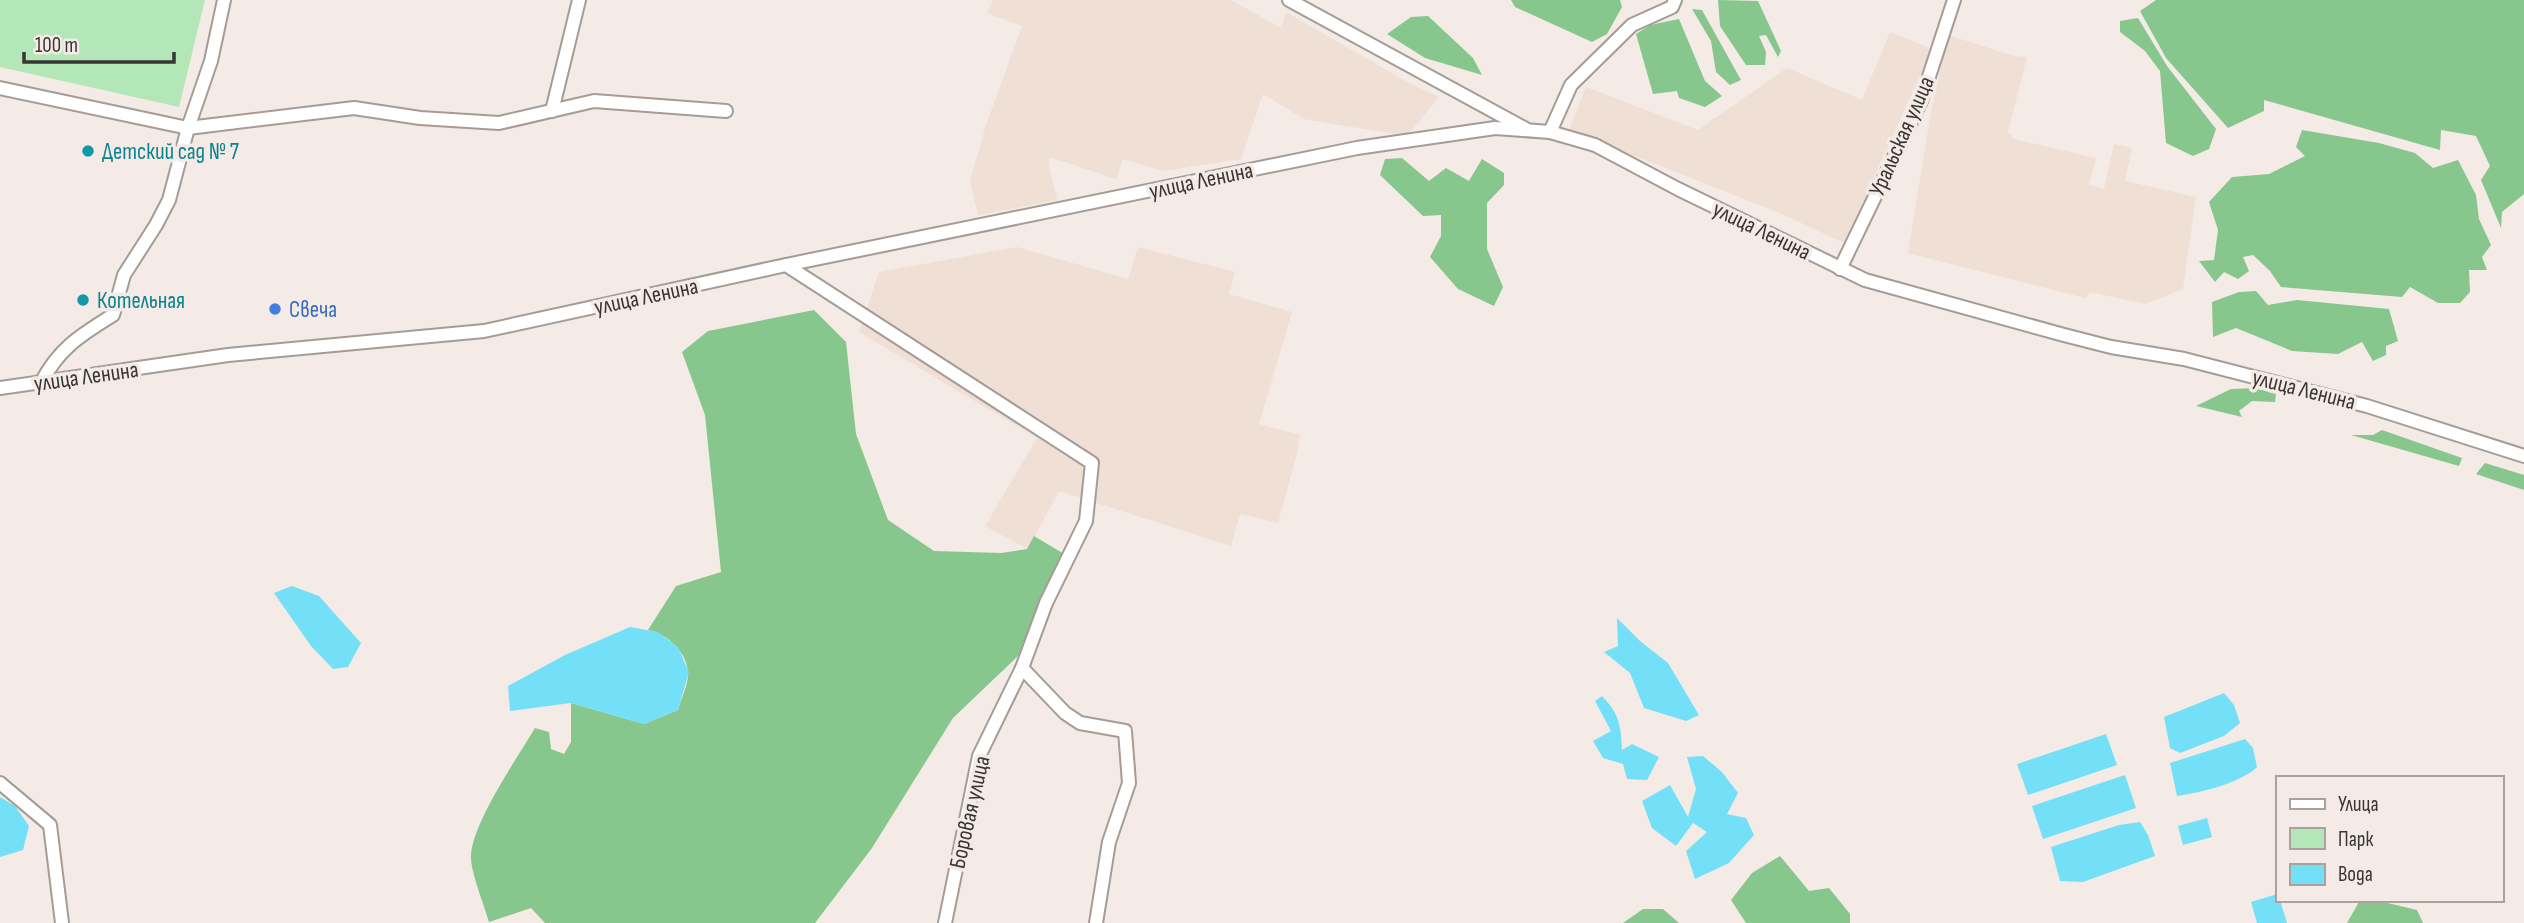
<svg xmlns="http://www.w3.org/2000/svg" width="2524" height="923" font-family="'Sofia Sans Condensed',sans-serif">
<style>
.built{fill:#efdfd5}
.green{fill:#b4e7b8}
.forest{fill:#87c68d}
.water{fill:#74e0f7}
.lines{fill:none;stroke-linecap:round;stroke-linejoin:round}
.minor-casing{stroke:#a49c97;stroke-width:16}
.minor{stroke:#fff;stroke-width:12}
.culture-dot{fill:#0f9aa8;stroke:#f4ebe6;stroke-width:2.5}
.shop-dot{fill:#3f7fe0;stroke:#f4ebe6;stroke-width:2.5}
.labels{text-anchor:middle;stroke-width:7;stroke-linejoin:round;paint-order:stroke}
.street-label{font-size:23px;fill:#393533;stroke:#f4ebe6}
.culture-label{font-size:23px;fill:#0d838f;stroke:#f4ebe6;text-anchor:start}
.shop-label{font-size:23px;fill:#366cbe;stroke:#f4ebe6;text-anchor:start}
</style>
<rect width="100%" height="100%" fill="#f4ebe6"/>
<g class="built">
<polygon points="993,0 1231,0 1281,28 1286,12 1409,83 1439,97 1407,136 1304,119 1263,94 1241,159 1164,171 1123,159 1116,179 1050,157 1049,166 1057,200 978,215 970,181 986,125 1022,26 987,13"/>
<polygon points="1890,32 1932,49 1844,243 1780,213 1569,130 1586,87 1698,130 1787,68 1862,100"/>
<polygon points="1948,35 2014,56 2027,57 2008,132 2014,139 2096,158 2089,185 2104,189 2114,144 2132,148 2125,181 2196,197 2183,289 2145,304 2091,292 2085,298 1908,253 1930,117"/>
<polygon points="1017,247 1128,279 1138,247 1235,272 1229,294 1292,312 1259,424 1300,435 1296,457 1278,523 1240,514 1231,546 1059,491 1028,549 985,526 1037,438 859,332 879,272"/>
</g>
<polygon class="green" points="0,0 205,0 179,107 0,67"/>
<g class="forest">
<polygon points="1511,0 1620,0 1622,7 1607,34 1592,42 1515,7"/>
<polygon points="1718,0 1758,1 1781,51 1778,57 1766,35 1759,36 1766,52 1765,65 1746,65 1720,26"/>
<polygon points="2156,0 2524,0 2524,194 2502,212 2501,228 2481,180 2490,166 2476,136 2441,130 2440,150 2264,100 2264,111 2228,128 2166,58 2140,11"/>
<polygon points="1692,9 1702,10 1741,80 1730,85 1716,72 1711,41"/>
<polygon points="1428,16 1473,58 1482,75 1425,58 1387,34 1411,17"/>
<polygon points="2138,18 2167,66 2216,129 2209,149 2193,156 2166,143 2160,71 2145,51 2120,32 2120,21"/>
<polygon points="1679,19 1705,81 1722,96 1705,107 1679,98 1677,91 1653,94 1636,34 1650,25"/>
<polygon points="2302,130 2379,143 2415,153 2433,168 2458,160 2476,195 2479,219 2491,245 2482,257 2487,270 2469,270 2470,292 2460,303 2438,303 2410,287 2402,297 2281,287 2270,271 2253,255 2243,257 2249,271 2238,279 2224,272 2215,282 2199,261 2214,260 2218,230 2209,202 2232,177 2269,174 2305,156 2296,147"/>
<polygon points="1402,158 1429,181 1446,168 1469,181 1482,159 1504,173 1504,185 1487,203 1487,249 1503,287 1494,306 1458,289 1430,257 1441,236 1441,215 1423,216 1380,175 1385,159"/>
<polygon points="2256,291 2268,305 2297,300 2389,309 2398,341 2386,346 2386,355 2373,361 2362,342 2338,354 2292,351 2236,328 2213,337 2212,302 2239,292"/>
<path d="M814 310 846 342 856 434 888 520 934 551 1001 553 1027 549 1034 536 1064 554 1018 656 953 718 872 848 815 923H545L531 908 489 922C484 905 472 875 471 859 469 827 518 757 535 728L549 732 551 749 564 754 571 742V703L644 724 678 710C681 699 689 683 688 672 687 652 666 633 648 630L676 586 721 572 705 415 682 352 708 331Z"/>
<polygon points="2258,388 2276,394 2275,402 2252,401 2239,411 2242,417 2196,406 2231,389"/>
<polygon points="2382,430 2462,458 2459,466 2351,435 2373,435"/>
<polygon points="2485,463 2524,475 2524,490 2476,474"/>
<polygon points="1780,856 1809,891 1829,888 1850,914 1850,923 1746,923 1731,900 1752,873"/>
<polygon points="2360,900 2375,900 2417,910 2423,923 2347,923"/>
<polygon points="1643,909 1663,909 1679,923 1623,923"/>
</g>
<g class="water">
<polygon points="292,586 319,596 361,643 348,667 333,669 311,646 274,593"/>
<polygon points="1617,618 1640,641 1668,663 1699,715 1686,721 1644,708 1630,673 1604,652 1618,646"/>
<polygon points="630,627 658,632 678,647 689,672 678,710 644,724 571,703 510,711 508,686 565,655"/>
<polygon points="2224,693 2234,705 2240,723 2224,736 2180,753 2170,748 2164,717"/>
<path d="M1602 696C1620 715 1621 726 1622 750L1632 744 1659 757 1647 780 1627 779 1623 764 1603 758 1593 741 1611 731 1595 701Z"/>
<polygon points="2106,734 2117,765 2028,795 2017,764"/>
<path d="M2245 739 2253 748 2257 767C2241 783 2199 793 2177 796L2170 763Z"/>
<polygon points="1703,756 1722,772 1738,793 1727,814 1746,818 1754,835 1729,863 1695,879 1686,851 1707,832 1693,823 1676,846 1652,828 1642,801 1670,785 1688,817 1696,789 1687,757"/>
<polygon points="2125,775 2136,808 2043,839 2032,806"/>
<polygon points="0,797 15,806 29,826 23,850 0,857"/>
<polygon points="2207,818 2212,837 2183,845 2178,826"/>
<polygon points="2140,822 2148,835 2155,856 2083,882 2060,881 2051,847 2119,825"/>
<polygon points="2277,894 2277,900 2280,900 2287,923 2257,923 2251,902"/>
</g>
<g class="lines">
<defs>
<g id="minor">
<polyline points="1289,0 1526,129"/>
<polyline points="0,88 188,128 354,108 420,118 499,123 594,101 726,111"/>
<polyline points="552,111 579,0"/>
<polyline points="1550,132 1571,85 1632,25 1672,7 1675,0"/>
<polyline points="786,265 1092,463 1086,521 1046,603 1022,668 979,756 945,923"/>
<polyline points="1840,269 1921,101 1954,0"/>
<path d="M41 383C59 348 81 335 113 315L124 275 156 225 169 200 188 128 211 61 224 0"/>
<polyline points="0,388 228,355 484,331 786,265 1357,148 1495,128 1550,132 1595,145 1678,189 1865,280 2064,335 2111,347 2184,359 2367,406 2524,456"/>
<polyline points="1022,668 1065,713 1080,723 1125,731 1129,783 1109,842 1096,923"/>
<polyline points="0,783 50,825 62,923"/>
</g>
</defs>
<use href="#minor" class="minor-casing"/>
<use href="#minor" class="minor"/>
</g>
<g class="culture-dot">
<circle cx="88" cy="151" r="7"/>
<circle cx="83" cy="300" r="7"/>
</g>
<circle class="shop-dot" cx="275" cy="309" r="7"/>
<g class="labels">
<g class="street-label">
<text transform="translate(1901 136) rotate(-66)" y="8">Уральская улица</text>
<text transform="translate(1201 180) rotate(-12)" y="8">улица Ленина</text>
<text transform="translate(1762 230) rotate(26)" y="8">улица Ленина</text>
<text transform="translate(646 296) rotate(-12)" y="8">улица Ленина</text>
<text transform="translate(86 376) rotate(-8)" y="8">улица Ленина</text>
<text transform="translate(2304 389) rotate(14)" y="8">улица Ленина</text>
<text transform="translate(969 812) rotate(-77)" y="8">Боровая улица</text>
</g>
<g class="culture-label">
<text x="102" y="159">Детский сад № 7</text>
<text x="97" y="308">Котельная</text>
</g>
<g class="shop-label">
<text x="289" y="317">Свеча</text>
</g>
</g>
<rect x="2276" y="776" width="228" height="126" fill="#f4ebe6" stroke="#a9a29e" stroke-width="2"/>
<rect x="2290" y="799" width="35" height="10" fill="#ffffff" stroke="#a9a29e" stroke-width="2"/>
<text x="2338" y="811" font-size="21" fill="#393533">Улица</text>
<rect x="2290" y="828" width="35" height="21" fill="#b4e7b8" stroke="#a9a29e" stroke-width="2"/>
<text x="2338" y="846" font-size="21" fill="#393533">Парк</text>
<rect x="2290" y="864" width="35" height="21" fill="#74e0f7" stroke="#a9a29e" stroke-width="2"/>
<text x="2338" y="881" font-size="21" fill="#393533">Вода</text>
<path d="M24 52v10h150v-10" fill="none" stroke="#393533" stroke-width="3.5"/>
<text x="35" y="52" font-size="21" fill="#393533" stroke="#f4ebe6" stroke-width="5" paint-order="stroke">100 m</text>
</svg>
